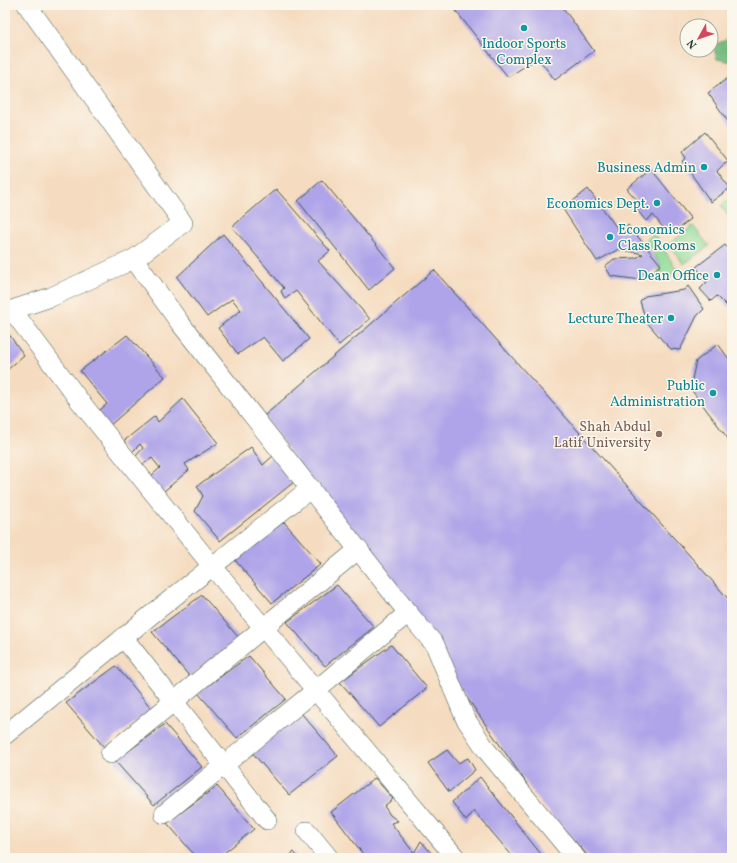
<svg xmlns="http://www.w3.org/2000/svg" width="737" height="863" font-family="Vollkorn,serif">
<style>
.green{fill:#90db98;stroke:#588c66}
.forest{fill:#74bb80;stroke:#4a7c5a}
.building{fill:#afa4e9}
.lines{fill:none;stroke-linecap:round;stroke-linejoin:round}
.minor-casing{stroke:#3f5549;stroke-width:20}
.minor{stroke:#fff;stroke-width:19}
.culture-dot{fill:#0f9aa8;stroke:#fbf7ec;stroke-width:1.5}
.education-dot{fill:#8d6e63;stroke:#fbf7ec;stroke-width:1.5}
.labels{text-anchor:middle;stroke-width:3;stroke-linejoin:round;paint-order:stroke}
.culture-label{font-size:14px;fill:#0d838f;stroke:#fbf7ec;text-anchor:end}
.education-label{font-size:14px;fill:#785e54;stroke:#fbf7ec;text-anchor:end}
</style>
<rect width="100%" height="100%" fill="#fbf7ec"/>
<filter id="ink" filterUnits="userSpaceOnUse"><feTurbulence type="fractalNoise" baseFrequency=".025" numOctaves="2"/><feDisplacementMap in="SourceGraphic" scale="8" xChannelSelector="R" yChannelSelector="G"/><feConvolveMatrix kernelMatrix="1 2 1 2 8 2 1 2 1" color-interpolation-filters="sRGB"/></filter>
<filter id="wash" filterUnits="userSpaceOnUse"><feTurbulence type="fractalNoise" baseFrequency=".012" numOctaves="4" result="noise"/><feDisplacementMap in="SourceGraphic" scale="16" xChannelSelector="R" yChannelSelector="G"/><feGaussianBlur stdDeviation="0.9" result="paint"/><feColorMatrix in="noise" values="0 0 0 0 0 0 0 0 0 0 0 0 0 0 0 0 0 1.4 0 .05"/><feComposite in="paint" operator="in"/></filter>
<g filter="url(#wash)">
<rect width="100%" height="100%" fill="#f5dcc0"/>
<g class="green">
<polygon points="732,197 732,221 721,206"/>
<polygon points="693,226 709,246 684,264 669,244"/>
<polygon points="654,234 677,270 663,281 660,273 657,269 661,265 645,241"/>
</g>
<polygon class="forest" points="732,38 732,62 717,59 713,45"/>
<g id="blocks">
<g class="building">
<polygon points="454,5 561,5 594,51 555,80 538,58 508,77 452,6"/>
<polygon points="732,75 732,127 708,93"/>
<polygon points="705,132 729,162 724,164 717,171 730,188 711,202 682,161 686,158 682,152"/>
<polygon points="651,169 691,219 669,235 653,215 646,221 633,205 638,201 627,189"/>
<polygon points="322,180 395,268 369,290 298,201"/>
<polygon points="276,189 330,251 318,261 370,319 339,345 296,291 285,299 281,291 284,288 232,227"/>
<polygon points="588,189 620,232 628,225 661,265 641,280 611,276 605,266 614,259 636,258 643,254 619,249 597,261 563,209"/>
<polygon points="223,234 309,339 283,361 263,337 238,354 218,328 241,310 232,299 207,317 177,277"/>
<polygon points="725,245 732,253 732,305 728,307 717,296 711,301 700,289 707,282 696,267"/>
<polygon points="434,270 732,603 732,858 590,858 541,804 465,695 264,416"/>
<polygon points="688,286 704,309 697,316 680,350 671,349 662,340 646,321 640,301 645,296 684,290"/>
<polygon points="5,329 24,355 5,372"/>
<polygon points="127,335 165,377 108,427 95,414 107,404 80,371"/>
<polygon points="718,344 732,363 732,444 690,388 696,361"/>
<polygon points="183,399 218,443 185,464 189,470 157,497 144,482 160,468 152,458 142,465 135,457 143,448 140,444 129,455 120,444 155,416 158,422"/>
<polygon points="251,447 263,465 273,456 294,482 220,541 195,511 203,496 197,486"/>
<polygon points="284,522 321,564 272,603 234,559"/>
<polygon points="337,585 374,627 325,666 287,622"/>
<polygon points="202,595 239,638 190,677 152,632"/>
<polygon points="391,645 427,688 379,727 340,682"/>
<polygon points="249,656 286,699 237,738 198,693"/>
<polygon points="116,666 152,709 104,747 66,703"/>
<polygon points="301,713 338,756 289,795 250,750"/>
<polygon points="165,724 202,767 154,805 115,761"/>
<polygon points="447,750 458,763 468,758 475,770 449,792 428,763"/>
<polygon points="480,777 544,858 514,858 474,811 466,821 452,802"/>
<polygon points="375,778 393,799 384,806 390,815 398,821 391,823 414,853 421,841 432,854 428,858 366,858 331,812"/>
<polygon points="217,786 254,829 218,858 197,858 167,823"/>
<polygon points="294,852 298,858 287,858"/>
</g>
</g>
</g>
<g filter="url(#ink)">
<use href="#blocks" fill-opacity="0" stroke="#3f5549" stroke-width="1"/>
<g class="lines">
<defs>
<g id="minor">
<polyline points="27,5 183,223 134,259 51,297 12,310 79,400 212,566 456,858"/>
<polyline points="134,259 180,323 408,613 435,645 465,718 487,751 576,858"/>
<polyline points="123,637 267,820"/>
<polyline points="5,735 151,615 311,488"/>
<polyline points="110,754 359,549"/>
<polyline points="164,814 316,690 408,613"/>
<polyline points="307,831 329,858"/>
</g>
</defs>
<use href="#minor" class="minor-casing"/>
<use href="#minor" class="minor"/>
</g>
</g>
<g class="culture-dot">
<circle cx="524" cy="28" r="4"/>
<circle cx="704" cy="167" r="4"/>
<circle cx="657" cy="203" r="4"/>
<circle cx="610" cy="237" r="4"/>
<circle cx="717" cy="275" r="4"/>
<circle cx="671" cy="318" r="4"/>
<circle cx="713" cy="393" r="4"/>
</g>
<circle class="education-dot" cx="659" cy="434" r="4"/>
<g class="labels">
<g class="culture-label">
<text x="524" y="48" text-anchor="middle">Indoor Sports<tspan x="524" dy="16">Complex</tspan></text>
<text x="696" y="172">Business Admin</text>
<text x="649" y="208">Economics Dept.</text>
<text x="618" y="234" text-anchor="start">Economics<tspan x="618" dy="16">Class Rooms</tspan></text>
<text x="709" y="280">Dean Office</text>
<text x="663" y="323">Lecture Theater</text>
<text x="705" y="390">Public<tspan x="705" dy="16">Administration</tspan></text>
</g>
<g class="education-label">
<text x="651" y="431">Shah Abdul<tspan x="651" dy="16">Latif University</tspan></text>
</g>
</g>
<rect width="737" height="863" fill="none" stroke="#fbf7ec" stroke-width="20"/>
<g transform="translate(699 38) rotate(230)"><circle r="19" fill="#fbf7ec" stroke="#a3ada2"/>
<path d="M0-3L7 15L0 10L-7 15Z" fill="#d1495b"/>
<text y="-6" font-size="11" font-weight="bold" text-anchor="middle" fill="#1f3d34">N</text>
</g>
</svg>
